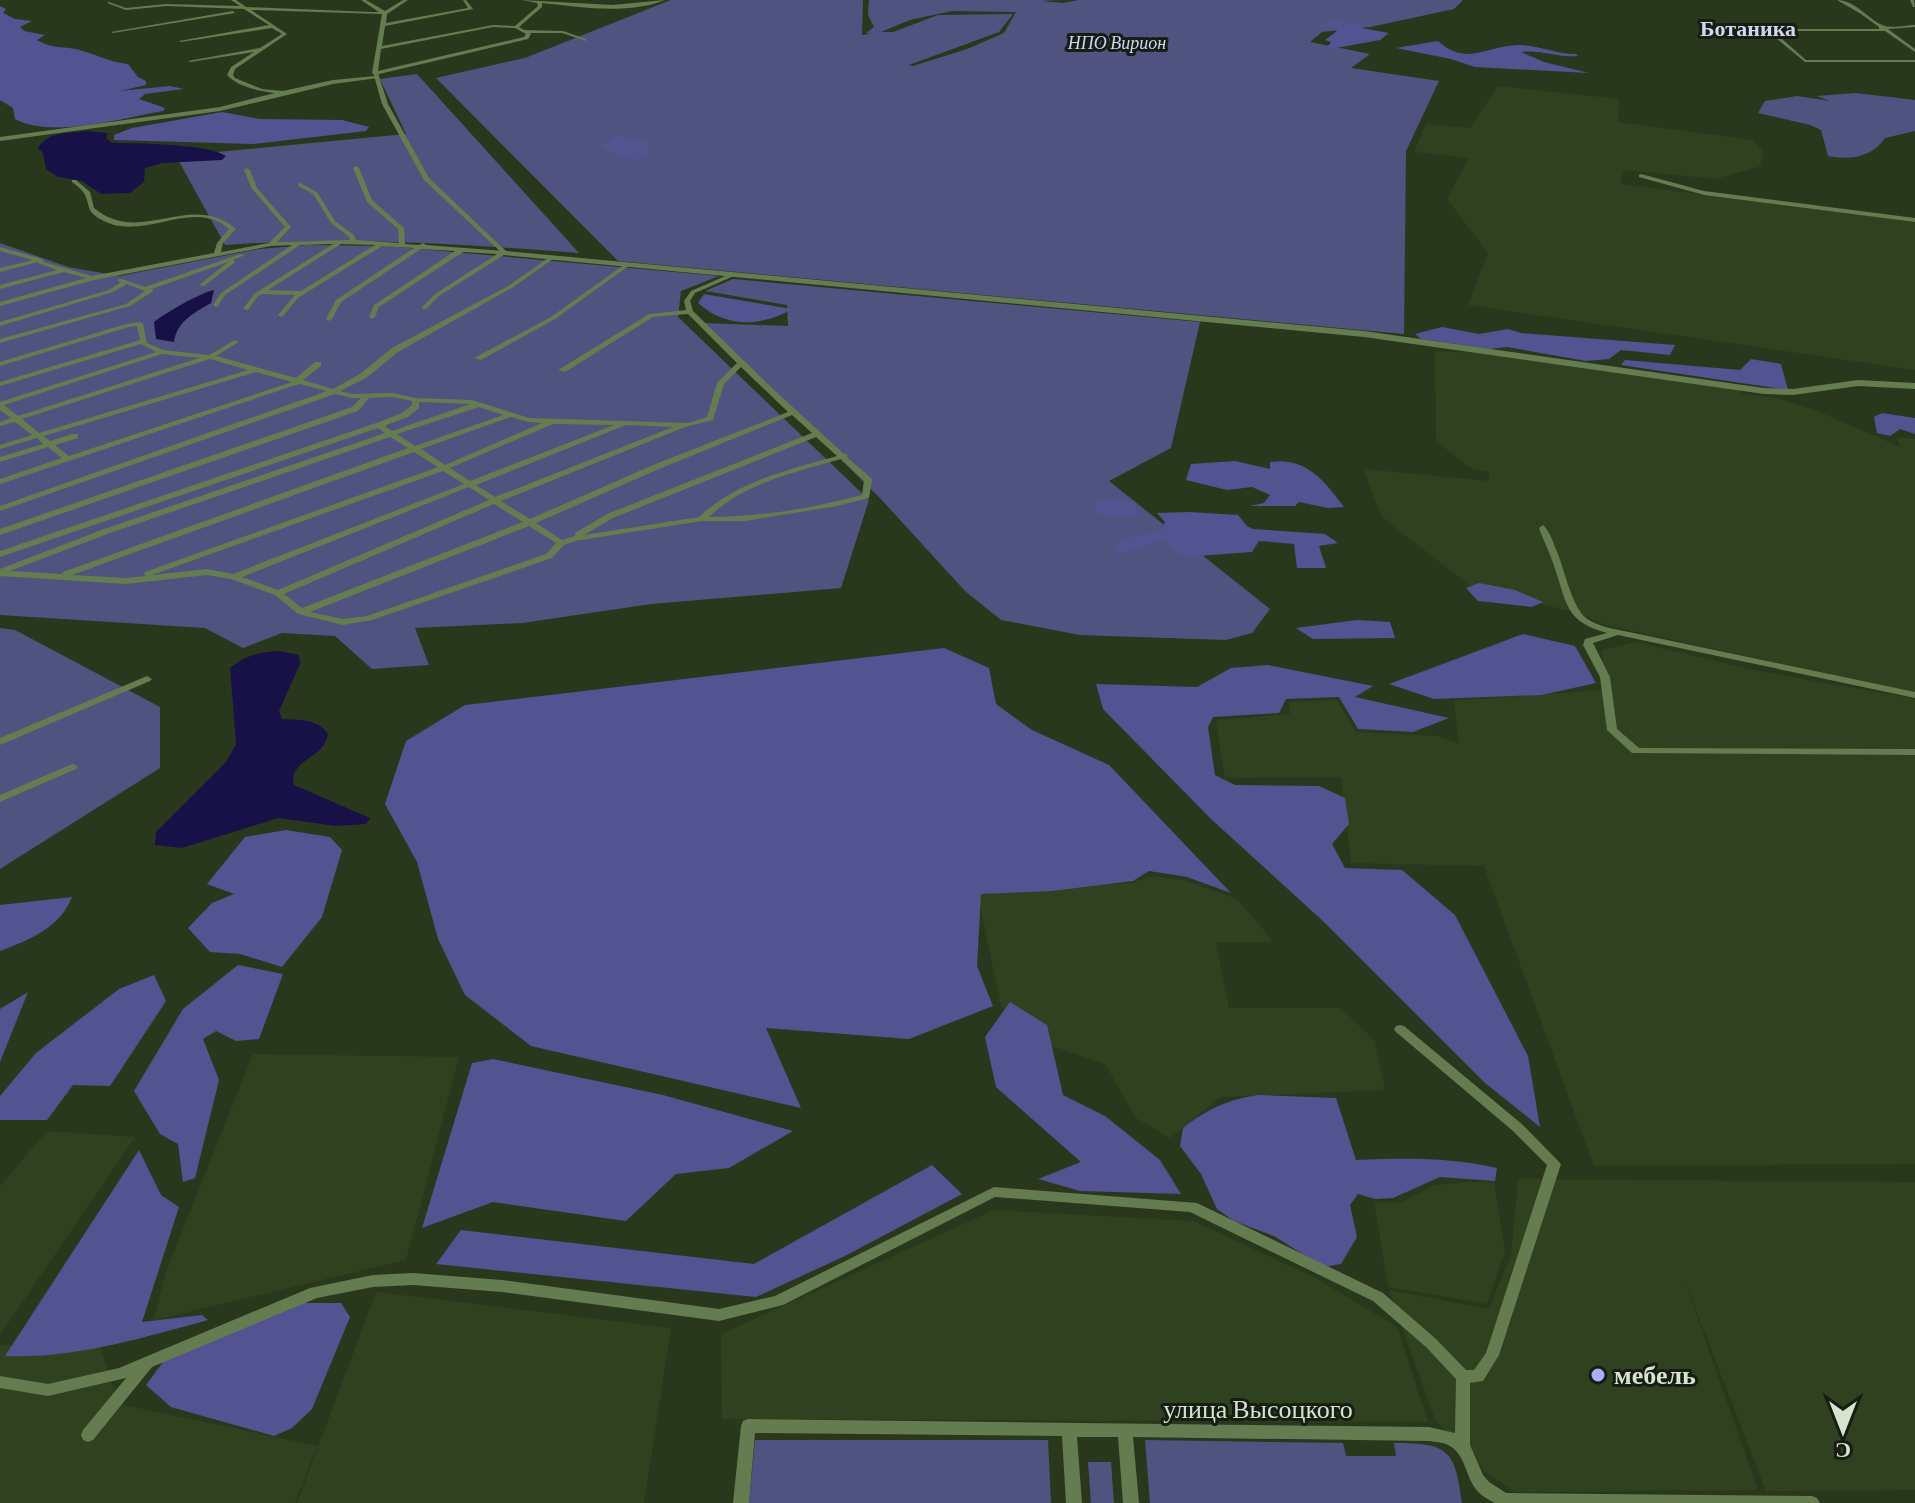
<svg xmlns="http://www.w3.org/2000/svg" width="1915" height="1503" font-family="'Crimson Pro',serif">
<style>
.built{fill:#2f411f}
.green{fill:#505280;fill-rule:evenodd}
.forest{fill:#525390}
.water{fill:#181147}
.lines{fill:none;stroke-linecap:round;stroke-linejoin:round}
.minor{fill:#647c50;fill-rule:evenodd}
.tertiary{fill:#647c50;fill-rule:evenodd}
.poi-dot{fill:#abaffb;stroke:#161d11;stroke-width:3}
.labels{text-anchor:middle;stroke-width:6;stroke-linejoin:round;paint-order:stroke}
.far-park-label{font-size:18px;font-style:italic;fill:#d1d4f9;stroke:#161d11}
.far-quarter-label{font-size:22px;font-weight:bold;fill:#d3d6f3;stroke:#161d11}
.near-poi-label{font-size:26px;font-weight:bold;fill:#d8e2d1;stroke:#161d11;text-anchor:start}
.near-street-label{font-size:26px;fill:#d8e2d1;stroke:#161d11}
</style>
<rect width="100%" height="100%" fill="#29381d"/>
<g class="built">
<polygon points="1498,86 1619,99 1618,122 1753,140 1763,151 1761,166 1716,179 1624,170 1620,184 1915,222 1915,370 1468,305 1488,253 1447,199 1469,158 1414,152 1426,124 1470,128"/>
<polygon points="1435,351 1479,353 1742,390 1742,394 1773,397 1813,409 1900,447 1897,437 1915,439 1915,693 1605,625 1580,614 1469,585 1382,517 1363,469 1489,481 1489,472 1469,467 1436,441"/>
<polygon points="1635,642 1753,670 1915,699 1915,1164 1594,1166 1484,866 1351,863 1341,777 1225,778 1216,720 1290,714 1289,702 1337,700 1356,732 1438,736 1459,744 1454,701 1602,690 1603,650"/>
<polygon points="1151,876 1183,880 1237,899 1274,942 1216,942 1229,1008 1341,1008 1375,1041 1385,1090 1221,1097 1170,1138 1136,1118 1105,1064 1035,1040 1001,1006 977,891 1131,883"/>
<polygon points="253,1054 459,1057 406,1260 154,1320 165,1274"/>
<polygon points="47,1131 135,1137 0,1335 0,1186"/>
<polygon points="1518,1179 1915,1182 1915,1490 1766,1491 1684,1279 1758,1490 1516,1492 1484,1471 1435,1420 1389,1290 1489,1309 1511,1255"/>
<polygon points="1469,1182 1494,1182 1505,1251 1487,1304 1388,1287 1374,1202 1400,1203 1435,1185"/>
<polygon points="994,1210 1193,1221 1316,1278 1397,1327 1428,1422 722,1419 721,1334"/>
<polygon points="376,1292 671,1328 644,1503 297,1503"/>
<polygon points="0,1345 100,1347 119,1404 317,1446 295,1503 0,1503"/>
</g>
<g class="green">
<path d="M671 0H863L862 35 870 34 866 33 874 27 868 15 869 0H1057L1041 1 1063 3 1079 0H1463L1454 9 1370 27 1322 32 1310 42 1370 54 1351 68 1439 81 1406 151 1404 334 618 261 436 78 525 58ZM952 11 1016 12 1004 33 967 49 913 66 909 65 999 32 1013 14 938 15 893 32H881L910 20Z"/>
<path d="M417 74 579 253C460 244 344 236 225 245L176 156 406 134 380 79Z"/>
<path d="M1856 93 1915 100V131L1885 138C1872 158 1849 160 1828 156L1821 130 1810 125 1758 113 1765 101 1797 96 1830 101 1817 96Z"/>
<polygon points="0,243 68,267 119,276 259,249 307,245 387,246 719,276 681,291 678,317 869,500 841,588 651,604 522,623 415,628 429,665 372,669 335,636 282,633 243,648 205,628 0,615"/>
<polygon points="733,279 1200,322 1171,448 1109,481 1270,609 1252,633 1226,640 1080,635 1001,620 965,591 880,498 702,323 788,326 787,305 705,291"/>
<polygon points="0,628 15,630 160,707 160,768 0,869"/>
<polygon points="755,1440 1048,1440 1051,1503 749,1503"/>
<path d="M1145 1440 1343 1443 1346 1456H1396L1394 1443C1449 1443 1455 1450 1462 1503H1150Z"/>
<polygon points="1088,1462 1111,1462 1114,1503 1091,1503"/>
</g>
<g class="forest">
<path d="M0 6 6 9 3 13 15 19 32 21 20 27 24 31 45 35 37 40C51 49 65 46 80 50 97 55 110 62 128 64L138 77 146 81V85L120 91 170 86 184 89 145 94 139 99 165 108 163 111C123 118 51 139 15 119L13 108 0 100Z"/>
<polygon points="1336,18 1343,23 1364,22 1367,23 1356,27 1389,33 1380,40 1325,50 1331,42 1325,40 1337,31 1333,27 1323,26 1328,19"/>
<path d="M1438 41C1468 68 1488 44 1521 45 1540 46 1557 54 1576 54L1578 56C1559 58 1540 49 1521 52L1544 62 1589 73 1475 67 1451 59 1396 48Z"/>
<polygon points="222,112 260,119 342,120 369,127 366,131 253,144 114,140 114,135 132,128"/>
<path d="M616 135 647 142 649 156C629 165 620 153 601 147Z"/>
<path d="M704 294 792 309C761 327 725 328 698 303Z"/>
<polygon points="1442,327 1479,334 1508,329 1521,333 1675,345 1670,355 1621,350 1609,359 1586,361 1507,347 1490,349 1421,339 1415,334"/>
<polygon points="1751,359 1781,364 1788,390 1621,365 1625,360 1740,370"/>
<polygon points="1882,413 1915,418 1915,434 1900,429 1890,436 1877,433 1874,417"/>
<path d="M1235 461 1270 469V462C1307 457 1324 481 1344 507L1328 508 1299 502 1295 506H1250L1264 503 1270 495 1252 487 1227 490 1186 480 1191 464Z"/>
<path d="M1114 499 1130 501 1142 514C1124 519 1113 521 1096 512L1094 502Z"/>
<polygon points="1190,512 1238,515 1247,526 1253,529 1325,534 1338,543 1319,546 1326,568 1297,568 1294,544 1259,541 1252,552 1184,557 1163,541 1117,553 1117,544 1131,537 1161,532 1165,522 1157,513"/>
<polygon points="1479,583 1515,590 1543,602 1532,607 1478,601 1466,588"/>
<polygon points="1357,620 1390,622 1395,638 1313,639 1296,628"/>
<polygon points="1523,634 1575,646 1596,683 1542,695 1434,699 1389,684"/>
<polygon points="944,648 989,668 996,704 1032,730 1109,765 1231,893 1187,877 1149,871 1133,881 1052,891 981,894 977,966 993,1006 909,1039 766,1028 801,1108 531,1046 465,995 438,939 417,862 385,804 406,741 465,705"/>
<polygon points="1268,665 1373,686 1355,697 1449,718 1413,732 1358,729 1339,697 1286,699 1279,713 1213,717 1208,727 1215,775 1235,785 1319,786 1345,798 1349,824 1332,844 1345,868 1402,870 1455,915 1528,1056 1540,1127 1485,1083 1324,922 1211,819 1103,709 1096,684 1197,687 1231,668"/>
<polygon points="286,830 330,837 342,850 322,917 282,967 240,954 210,952 188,928 212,903 234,894 207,884 245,837"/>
<path d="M72 897C60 928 29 940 0 951V905Z"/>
<polygon points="238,965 283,974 259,1039 236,1041 216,1031 203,1039 219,1080 195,1178 183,1182 178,1144 160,1134 134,1091 183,1009"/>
<polygon points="154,975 166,1001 110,1086 73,1085 47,1120 0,1120 0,1096 36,1053 119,989"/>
<polygon points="28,992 0,1062 0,1009"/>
<polygon points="1010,1002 1047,1025 1063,1095 1105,1116 1160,1160 1181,1194 1080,1191 1038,1179 1081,1162 996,1087 985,1037"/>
<polygon points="493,1059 663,1095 793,1131 729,1168 676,1174 626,1221 493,1202 422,1228 472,1063"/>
<path d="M1259 1095 1336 1098 1356 1160C1405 1158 1449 1157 1497 1168L1495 1181 1440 1177 1393 1198 1375 1199 1358 1194 1350 1205 1357 1237 1341 1264 1323 1267 1274 1236 1234 1221 1217 1209 1201 1174 1180 1146 1183 1128C1207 1109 1229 1099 1259 1095Z"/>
<path d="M139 1150 161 1195 179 1207 142 1322 202 1315 208 1320C142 1338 73 1359 5 1356Z"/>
<polygon points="932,1165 962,1194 845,1256 756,1297 436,1264 461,1230 754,1264"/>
<polygon points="290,1303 341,1303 350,1317 312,1409 292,1428 274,1436 171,1407 146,1385 166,1358"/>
</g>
<g class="water">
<path d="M86 131 108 133 106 138 112 143C135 143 210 144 226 156L222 160 162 163 145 168 144 182 130 193 101 194 82 181 58 177 46 169 43 153 38 148C46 132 70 133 86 131Z"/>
<path d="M214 290 211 303C194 313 177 321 174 342L156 339 154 322C165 313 200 293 214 290Z"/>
<path d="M279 651 299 655 300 664 279 711 282 719C299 720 317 718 328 734 325 759 288 759 294 785L370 818 366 824 336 826 278 818 182 848 155 845 156 832 226 762 236 744 230 668C245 655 260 652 279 651Z"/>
</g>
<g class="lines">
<g class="minor">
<path d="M231 0H236L246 7 372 12H379L361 0H366L385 11 403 0H408L387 14 386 23 468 8 463 0H466L473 9 385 26 382 46 493 25 515 26 538 6 537 3 522 0 612 5 665 0C627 15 581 7 542 3V7L519 27 524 30 563 31 586 39V41L562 33H530L531 34 528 39 375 75 372 73 382 14 251 10 287 34 235 69 233 75 235 78 262 89 283 91 333 80 375 76 378 78 333 84 220 111 0 141V137L220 107 275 93C259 91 238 87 227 75L231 67 254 52 190 62 188 61 260 48 282 34 272 28 181 42 179 41 269 25 244 9 166 6 126 10 107 3 109 2 126 8 166 4 240 6ZM493 27 515 28 526 34 524 37 378 71 381 49Z"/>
<path d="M1837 0C1856 1 1867 18 1882 25 1891 29 1906 25 1915 25V27L1888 29 1915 49V52L1885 31H1773L1806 60H1915V62H1805L1766 30 1768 29H1879V27L1861 14Z"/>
<polygon points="1910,0 1914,0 1915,7 1913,7"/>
<polygon points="233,11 235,13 113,33 111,32"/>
<path d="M356 166 359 168 372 200 404 228 405 244 419 245 423 243 426 245 504 251 507 253 439 296 426 309H422V307L435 294 497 254 463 252 379 307 375 317 372 319 369 317 374 305 455 251 421 249 341 302 332 319 329 321 326 319 336 300 414 248 382 246 298 298 283 316 281 317 278 315 295 295 262 294 258 296 248 310 243 309 254 294 333 244 300 245 225 295 218 306 216 307 213 305 221 293 292 245 271 246 94 280 0 306V302L86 278 64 272 0 289V285L57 270 40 264 38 262 0 272V268L33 260 0 251V247L42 259 44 262 92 276 214 253 217 243 229 229C226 227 223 224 219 222 184 204 139 241 102 220 86 211 91 209 85 195 83 190 77 186 72 182V180H76L90 192 94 208C141 247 190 190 236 229L223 243 221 252 269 243 285 227 252 189 244 170 247 168 250 170 257 188 291 227 277 242 350 240 349 237 331 223 313 194 298 186V184L300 183 317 192 335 221 354 235 356 240 399 243 398 229 367 202 353 168ZM341 244 375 245 301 291 268 290Z"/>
<polygon points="1641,174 1704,191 1915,218 1915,222 1704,195 1639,177 1639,175"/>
<polygon points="240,254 245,255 233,260 235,262 234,263 204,286 199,285 228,262 152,289 153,291 152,292 130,306 0,343 0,339 126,304 145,291 127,284 113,292 0,326 0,322 109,290 121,282 118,281 118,279 122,279 145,287"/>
<path d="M551 256 554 258 553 259 512 288 398 352 366 378 340 391 352 394 393 393 415 398 472 400 529 418 688 423 707 417 717 383 737 363 688 314 653 317 565 372 558 370 649 314 686 310 684 301 691 291 732 273 734 274V276L695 293 690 301 693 311 772 388 844 454H847V457L871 478 872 480 869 498 837 506 745 521H702L575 541 564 545 552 558 372 620 343 625 298 614 275 595 231 579 207 575 126 584 0 576V569L104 529 385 433 378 428 0 557V551L379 422 402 413 412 405V401L393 397 369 398 358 411 0 535V529L352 407 361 398H352L335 394 0 511V506L327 391 299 384 0 484V479L62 458 48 447 0 462V457L43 444 37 438 0 449V445L32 435 15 422 0 426V422L11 418 0 410V402L156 352 141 344 0 386V382L140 340 137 326 129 327 0 366V362L126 324 140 322 143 324 147 343 163 350 209 355 235 340 239 342 237 343 216 356 296 378 315 362H321V366L303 380 333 389 360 374 392 348 508 286ZM162 354 199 358 18 416 4 405ZM210 359 248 370 39 433 22 419ZM741 367 788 412 653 465 530 519 501 501 685 427 713 420 724 384ZM256 372 292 382 69 456 55 445 78 438V434H72L50 441 44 436ZM419 402 470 404 392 431 386 427V425L408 417 419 408ZM479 407 503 415 415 446 397 434ZM792 415 812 433 607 514 575 533V536L562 540 536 523 659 469ZM511 417 528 422 542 423 445 465 421 449ZM553 424 614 425 470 481 450 468ZM626 425 673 427 495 497 476 485ZM390 437 408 448 63 572 62 574 10 571 110 533ZM816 437 837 456C788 470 737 481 699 517L584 535 613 518ZM414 452 438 467 145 572 144 574 146 576 126 578 72 575ZM841 459 864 481 862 495C813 508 761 517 709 517 744 483 796 472 841 459ZM443 471 464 484 233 574 207 569 152 575ZM469 487 489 500 278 590 242 577ZM494 504 523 522 302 608 284 594ZM529 526 556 543 546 554 367 616 343 619 310 612Z"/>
<polygon points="625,264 630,265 555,319 481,360 474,358 551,317"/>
<path d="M1543 525C1549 531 1552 539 1555 547 1564 566 1571 606 1586 618 1598 627 1615 629 1629 632L1915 692V698L1618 635 1593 643 1610 677 1617 729 1639 748 1915 749V755L1632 753 1607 730 1600 677 1583 645 1585 639 1607 633C1566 622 1567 604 1555 569 1551 555 1544 542 1539 528Z"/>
<polygon points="147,676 152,679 150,681 0,745 0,738"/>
<polygon points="72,764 76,765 77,767 76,769 0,802 0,795"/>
<path d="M1400 1025 1404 1026 1523 1125 1561 1164 1499 1355 1483 1381 1470 1383V1445L1483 1475 1489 1482 1506 1493 1812 1496 1817 1498 1820 1503H1495C1487 1499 1480 1495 1475 1488 1465 1474 1465 1453 1448 1445 1442 1442 1435 1442 1429 1441L1133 1437 1139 1503H1123L1118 1437H1077L1082 1503H1066L1062 1436 755 1433 749 1503H733L741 1426 743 1421 748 1419 1429 1427 1455 1433 1456 1379 1426 1347 1373 1301 1190 1212 995 1197 783 1305 719 1321 502 1292 413 1285 373 1287 317 1298 152 1367 93 1440 88 1442 83 1440 81 1435 83 1430 126 1378 48 1396 0 1388V1376L48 1384 119 1368 310 1288 373 1275 413 1273 502 1280 719 1309 775 1296 994 1187 1197 1203 1383 1293 1436 1339 1466 1370H1474L1486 1353 1547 1165 1513 1131 1396 1032 1394 1029 1396 1026Z"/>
</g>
<polygon class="tertiary" points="373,72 378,73 388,104 429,178 506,251 1364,331 1764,388 1793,389 1858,380 1915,383 1915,389 1858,386 1793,395 1764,394 1364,337 504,255 424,180 382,104"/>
</g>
<circle class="poi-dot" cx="1598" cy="1375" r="8"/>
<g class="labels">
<g class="far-park-label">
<text x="1117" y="49">НПО Вирион</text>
</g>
<g class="far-quarter-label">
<text x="1748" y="36">Ботаника</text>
</g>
<g class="near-poi-label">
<text x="1614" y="1384">мебель</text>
</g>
<g class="near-street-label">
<text x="1258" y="1418">улица Высоцкого</text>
</g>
</g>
<g transform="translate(1843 1431) rotate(180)" stroke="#161d11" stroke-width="6" paint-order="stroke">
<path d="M0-6L14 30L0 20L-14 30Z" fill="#d8e2d1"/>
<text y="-12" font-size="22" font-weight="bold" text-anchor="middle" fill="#d8e2d1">С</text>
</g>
</svg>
